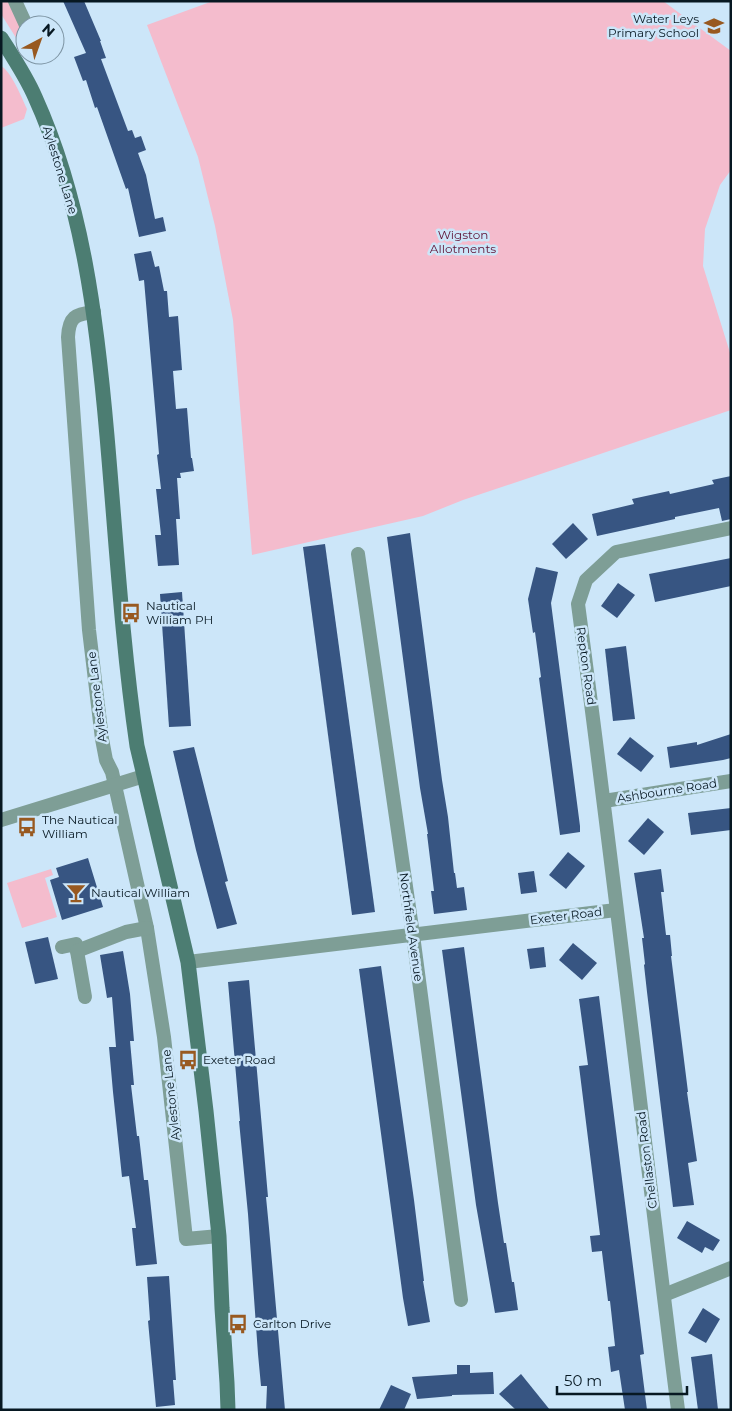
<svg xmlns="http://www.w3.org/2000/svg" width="732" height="1411" font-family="Montserrat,sans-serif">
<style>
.green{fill:#f4bccd}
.building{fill:#375582}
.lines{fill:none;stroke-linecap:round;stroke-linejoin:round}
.street{stroke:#7e9e96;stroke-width:14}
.secondary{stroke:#4c7d72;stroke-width:15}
.labels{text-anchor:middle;stroke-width:5;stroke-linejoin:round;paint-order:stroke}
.poi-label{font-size:12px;fill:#071822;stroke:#cce6f9;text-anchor:start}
.street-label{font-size:12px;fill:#071822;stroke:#cce6f9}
.park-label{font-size:12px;fill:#5e1033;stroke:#cce6f9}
</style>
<rect width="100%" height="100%" fill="#cce6f9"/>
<g class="green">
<polygon points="1,1 8,1 25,38 25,52 1,14"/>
<polygon points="213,1 663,1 731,51 731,170 720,185 705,229 703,266 731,356 731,410 463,500 423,516 252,555 233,320 215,226 198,157 147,25"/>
<path d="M1 66C11 71 22 98 27 109L24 119 1 128Z"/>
<polygon points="51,869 53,875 45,878 57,917 22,928 7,883"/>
</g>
<g class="building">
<polygon points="63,1 84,1 101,41 100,41 106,58 101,59 128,131 132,130 135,138 141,136 146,150 138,153 146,175 155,219 163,217 166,231 139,237 128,188 126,189 97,107 95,108 86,80 83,81 74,57 86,53"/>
<polygon points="151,251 155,267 159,266 164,291 167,291 169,317 178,316 182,370 173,371 176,409 187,408 191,458 192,458 194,471 180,473 181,478 177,478 180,519 176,519 179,565 158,566 155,535 161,535 156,489 161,489 157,455 159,454 144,280 139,281 134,254"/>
<polygon points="731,476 731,519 722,521 719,508 675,517 675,519 597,536 592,514 634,504 632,499 669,491 670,494 714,484 712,480"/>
<polygon points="573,523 588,539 566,559 552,544"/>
<polygon points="410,533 442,780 448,817 454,873 455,873 457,888 464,887 467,910 434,914 431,891 434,891 427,834 428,834 420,788 387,537"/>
<polygon points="325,544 375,912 352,915 303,547"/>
<polygon points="731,558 731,586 655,602 649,574"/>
<polygon points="536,567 558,572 551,603 580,826 580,832 560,835 541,693 539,678 541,677 535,632 533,633 528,599"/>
<polygon points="618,583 635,595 617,618 601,606"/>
<polygon points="182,592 191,726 169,727 160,594"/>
<polygon points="626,646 635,719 613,721 605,649"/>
<polygon points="731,734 731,758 723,760 670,768 667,747 697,742 697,745"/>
<polygon points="630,737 654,756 641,772 617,754"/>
<polygon points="194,747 228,881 225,882 237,924 217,929 196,850 173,751"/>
<polygon points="731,808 731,830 691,835 688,813"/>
<polygon points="648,818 664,832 644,855 628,841"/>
<polygon points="568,852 585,866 566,889 549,875"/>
<polygon points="88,858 103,907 62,920 50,880 59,877 56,868"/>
<polygon points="661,869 664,892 661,892 666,935 670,935 672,956 671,956 688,1092 687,1092 697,1161 688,1163 694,1205 673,1207 647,992 644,965 645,964 642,938 644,938 634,873"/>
<polygon points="534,871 537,892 521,894 518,873"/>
<polygon points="48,937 58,979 35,984 25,942"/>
<polygon points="573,943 597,963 582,980 559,960"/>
<polygon points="464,947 498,1203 504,1243 506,1243 512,1282 514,1282 518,1310 495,1313 476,1205 442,950"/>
<polygon points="544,947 546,967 530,969 527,949"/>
<polygon points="123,951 130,994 134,1041 130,1041 134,1085 131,1085 137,1136 139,1136 144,1180 148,1180 157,1264 136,1266 132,1228 136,1228 129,1176 122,1177 113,1092 109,1047 116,1047 112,997 107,998 100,955"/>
<polygon points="381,966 414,1200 424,1281 423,1281 430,1322 408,1326 403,1298 359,969"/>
<polygon points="249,980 268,1197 266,1197 269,1228 285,1410 266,1410 267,1386 261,1386 258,1354 248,1214 239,1121 240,1121 228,982"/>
<polygon points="599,996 644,1354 640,1355 647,1410 625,1410 619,1370 611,1372 608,1347 615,1346 610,1301 608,1301 602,1252 602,1251 592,1252 590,1236 600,1235 579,1066 588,1065 579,999"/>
<polygon points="687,1221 720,1240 713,1251 705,1247 702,1253 677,1238"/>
<polygon points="169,1276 176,1380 173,1380 175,1405 156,1407 148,1321 150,1320 147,1277"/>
<polygon points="703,1308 720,1319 706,1343 688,1333"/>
<polygon points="712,1354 718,1410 698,1410 691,1357"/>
<polygon points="457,1365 470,1365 470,1373 493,1372 494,1394 452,1395 452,1396 417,1399 412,1377 457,1374"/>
<polygon points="521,1374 550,1410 516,1410 499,1394"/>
<polygon points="391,1385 411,1394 404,1410 379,1410"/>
</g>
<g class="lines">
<g class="street">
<polyline points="15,1 26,25"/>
<path d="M94 312C75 314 69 317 68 337L89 630 102 739 106 760 112 772 147 928 164 1037 186 1239 219 1236"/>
<polyline points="358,554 413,935 461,1300"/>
<polyline points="604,801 731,781"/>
<polyline points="1,820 144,776"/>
<polyline points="62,947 76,944 77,951"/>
<polyline points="188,962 616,910"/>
<polyline points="85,997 77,951 126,932 147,928"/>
<polyline points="664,1295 731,1268"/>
<path d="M678 1410C644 1141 614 872 578 604L586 580 616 552 731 528"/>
</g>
<path class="secondary" d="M1 38C13 57 26 76 35 97 83 203 97 321 107 436 116 539 122 643 137 746L188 962 206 1111 219 1236 222 1308 227 1383 228 1410"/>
</g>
<defs>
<symbol id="school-bare" viewBox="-9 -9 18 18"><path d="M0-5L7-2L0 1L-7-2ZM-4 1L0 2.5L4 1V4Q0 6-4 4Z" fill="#985920" stroke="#cce6f9" stroke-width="2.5" paint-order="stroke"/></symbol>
<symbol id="bus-bare" viewBox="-9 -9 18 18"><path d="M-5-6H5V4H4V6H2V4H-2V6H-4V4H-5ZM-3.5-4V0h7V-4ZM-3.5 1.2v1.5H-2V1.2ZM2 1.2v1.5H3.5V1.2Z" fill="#985920" stroke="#cce6f9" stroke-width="2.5" paint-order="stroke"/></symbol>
<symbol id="bar-bare" viewBox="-9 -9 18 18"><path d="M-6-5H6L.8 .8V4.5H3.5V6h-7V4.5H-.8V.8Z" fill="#985920" stroke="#cce6f9" stroke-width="2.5" paint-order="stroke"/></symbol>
</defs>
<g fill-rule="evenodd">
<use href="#school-bare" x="700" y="12" width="28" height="28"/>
<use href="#bus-bare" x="117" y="599" width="28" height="28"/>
<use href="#bus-bare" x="13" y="813" width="28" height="28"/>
<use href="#bar-bare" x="62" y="879" width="28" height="28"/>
<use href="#bus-bare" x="174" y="1046" width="28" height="28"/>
<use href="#bus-bare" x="224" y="1310" width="28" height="28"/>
</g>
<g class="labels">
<g class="poi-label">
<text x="699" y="23" text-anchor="end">Water Leys<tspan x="699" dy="14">Primary School</tspan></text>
<text x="146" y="610">Nautical<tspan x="146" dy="14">William PH</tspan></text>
<text x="42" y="824">The Nautical<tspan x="42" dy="14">William</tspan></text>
<text x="91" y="897">Nautical William</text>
<text x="203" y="1064">Exeter Road</text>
<text x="253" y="1328">Carlton Drive</text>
</g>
<g class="street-label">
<text transform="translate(60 170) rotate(73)" y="4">Aylestone Lane</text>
<text transform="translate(586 666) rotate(82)" y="4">Repton Road</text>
<text transform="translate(97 697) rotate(-97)" y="4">Aylestone Lane</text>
<text transform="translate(667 791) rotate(-9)" y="4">Ashbourne Road</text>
<text transform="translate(566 916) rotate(-7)" y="4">Exeter Road</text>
<text transform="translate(411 927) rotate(82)" y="4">Northfield Avenue</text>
<text transform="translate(171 1095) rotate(-96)" y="4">Aylestone Lane</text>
<text transform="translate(647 1160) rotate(-97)" y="4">Chellaston Road</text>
</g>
<g class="park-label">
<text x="463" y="239">Wigston<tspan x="463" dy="14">Allotments</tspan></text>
</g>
</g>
<rect width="732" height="1411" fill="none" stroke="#071822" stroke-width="5"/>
<g transform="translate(40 40) rotate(41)"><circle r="24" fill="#cce6f9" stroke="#7d94a3"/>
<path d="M0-4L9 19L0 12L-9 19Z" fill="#985920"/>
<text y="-8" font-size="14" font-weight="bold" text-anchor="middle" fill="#071822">N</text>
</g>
<path d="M557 1386v8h130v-8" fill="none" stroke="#071822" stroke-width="2.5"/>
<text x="564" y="1386" font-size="15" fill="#071822" stroke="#cce6f9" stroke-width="4" paint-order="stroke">50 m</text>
</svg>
